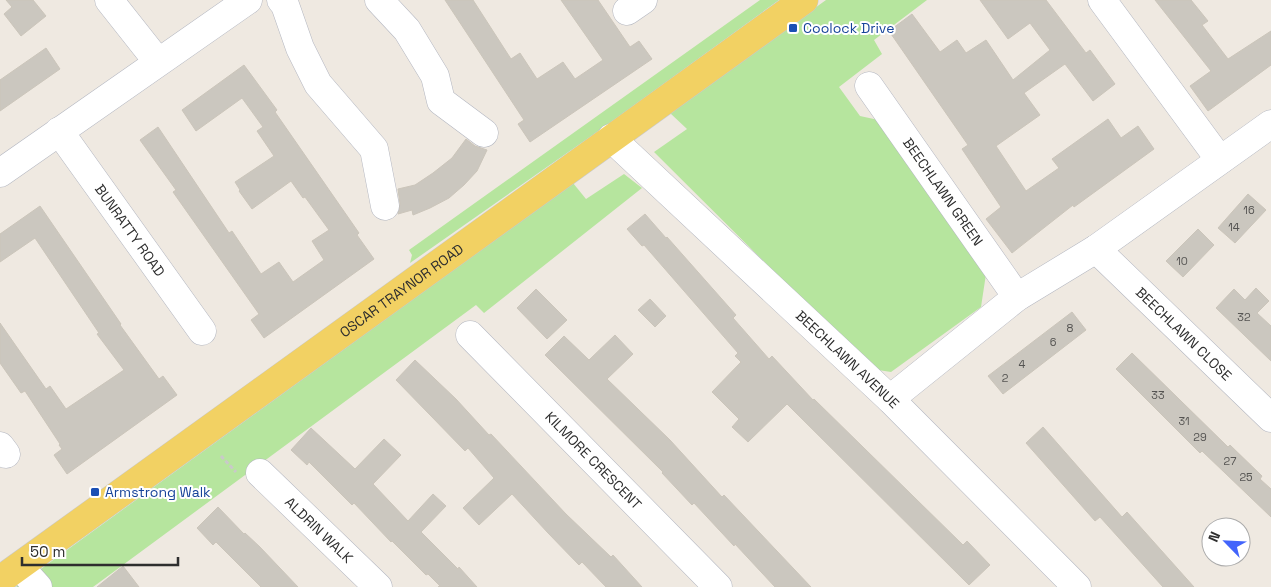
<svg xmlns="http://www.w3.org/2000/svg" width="1271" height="587" font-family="'Space Grotesk',sans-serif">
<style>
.green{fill:#b6e59e}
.building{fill:#cbc7bf;stroke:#cbc5ba}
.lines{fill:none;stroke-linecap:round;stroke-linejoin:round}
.minor-casing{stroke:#b4b7c1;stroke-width:29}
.major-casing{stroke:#c9c9c9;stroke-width:29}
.path{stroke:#c9c9c9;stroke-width:3;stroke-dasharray:4 2.5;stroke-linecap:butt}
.minor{stroke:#fff;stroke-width:28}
.major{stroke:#f2d163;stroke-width:28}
.transit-dot{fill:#1a4fb4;stroke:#fff;stroke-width:2}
.labels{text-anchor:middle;stroke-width:4;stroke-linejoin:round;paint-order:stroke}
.number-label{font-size:11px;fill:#555452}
.transit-label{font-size:14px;fill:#164399;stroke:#fff;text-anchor:start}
.street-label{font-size:14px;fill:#2e2e2e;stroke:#fff}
</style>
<rect width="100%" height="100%" fill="#efe9e1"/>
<g class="green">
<polygon points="760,0 779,0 607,125 410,263 412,255 409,250"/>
<polygon points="826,0 927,0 874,40 882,54 839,87 860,116 883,121 986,274 981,307 891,372 872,369 654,152 687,129 670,113"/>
<polygon points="624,174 642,188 484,313 476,305 93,587 16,587 573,183 586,199"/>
</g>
<g class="building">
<polygon points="6,0 33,0 46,16 21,36 4,14 12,7"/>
<polygon points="445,0 473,0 511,59 520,53 537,79 563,62 575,79 603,60 561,0 598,0 630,47 639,41 652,59 530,142 518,124 524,120"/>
<polygon points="980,0 1046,0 1086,53 1090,50 1115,84 1093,101 1065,64 1024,93 1040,115 996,146 1026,191 1059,168 1052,159 1108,119 1121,138 1138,126 1154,149 1074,207 1073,205 1012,253 986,219 1001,207 962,149 968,145 889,31 912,14 940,52 957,40 966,53 986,40 1013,80 1050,50 1030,23 1008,39"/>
<polygon points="1155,0 1191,0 1208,21 1202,25 1228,59 1271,31 1271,65 1208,111 1190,86 1211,71"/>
<polygon points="46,48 60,69 0,111 0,80"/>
<polygon points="244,65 277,110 275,112 359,233 357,235 374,259 264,338 251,320 259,314 173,192 176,190 140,140 158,127 229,233 232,231 261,274 279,262 293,282 324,260 312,241 329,230 305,197 303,198 291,181 252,209 239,191 240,190 235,182 274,156 257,131 263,127 242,98 196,131 182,110"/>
<polygon points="466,139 475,146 487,150 477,171 464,185 449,198 430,208 413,215 412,210 398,214 400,204 398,189 415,185 433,173 452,158"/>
<polygon points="1248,194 1266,210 1235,243 1218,228"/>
<polygon points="40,206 121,324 120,325 159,379 163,376 177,395 67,474 54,455 62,449 59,445 60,444 25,391 21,393 0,363 0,323 46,389 50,386 66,409 124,370 97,334 99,333 35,238 0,262 0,234"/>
<polygon points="645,214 666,238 667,237 736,315 733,318 769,359 772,356 813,400 814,399 963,545 967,541 990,565 969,585 787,404 748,442 732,427 739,419 712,392 741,362 735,356 738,353 644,245 642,246 627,229"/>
<polygon points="1198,229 1214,245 1183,277 1166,261"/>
<polygon points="1256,288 1269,301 1257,313 1271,326 1271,361 1216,308 1234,289 1245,300"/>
<polygon points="536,289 567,320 547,339 517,308"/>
<polygon points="650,299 666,316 655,327 638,310"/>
<polygon points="1072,312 1086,330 1003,394 988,376"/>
<polygon points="615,335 633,354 607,379 670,440 722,497 724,495 811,587 775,587 735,544 734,546 694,503 692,505 662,473 663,472 545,355 564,336 589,360"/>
<polygon points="1132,353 1228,447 1230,445 1262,476 1260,479 1271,489 1271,517 1202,451 1200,453 1116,369"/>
<polygon points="415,360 456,399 489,435 491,434 566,514 611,557 613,555 642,587 606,587 582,562 579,565 548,533 512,494 479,525 463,508 494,478 468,448 465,451 396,380"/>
<polygon points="1043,427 1122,517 1127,512 1194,587 1163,587 1100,517 1095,521 1026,443"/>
<polygon points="311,428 355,469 384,439 401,455 373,484 408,521 433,494 446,506 421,532 458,569 459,567 477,587 438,587 440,586 428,574 426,575 392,541 391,542 354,503 352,505 309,462 307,465 291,450"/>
<polygon points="218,507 244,534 245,533 260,547 298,587 261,587 216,542 213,545 197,528"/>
<polygon points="123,566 139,587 97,587"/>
</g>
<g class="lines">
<defs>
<g id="minor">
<polyline points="109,0 158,62"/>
<polyline points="281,0 285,5 300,48 318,84 374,149 385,206"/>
<polyline points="379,0 407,30 435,76 441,101 484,133"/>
<polyline points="1102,0 1220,160"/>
<polyline points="627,11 643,0"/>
<path id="s1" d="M869 86 1017 297"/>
<path id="s2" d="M59 131 202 331"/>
<path id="s3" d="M611 138 890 399 1077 587"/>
<polyline points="0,173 248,0"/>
<path id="s4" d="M1096 249 1271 418"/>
<path id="s5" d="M470 335 718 587"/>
<polyline points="890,399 1017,297 1096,249 1271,124"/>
<polyline points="0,446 6,454"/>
<path id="s6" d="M260 473 378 587"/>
<polyline points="20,567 38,587"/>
</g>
<g id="major">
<path id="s7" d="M0 580 804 0"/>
</g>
</defs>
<use href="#minor" class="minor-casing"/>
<use href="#major" class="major-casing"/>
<polyline class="path" points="221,456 236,472"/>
<use href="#minor" class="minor"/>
<use href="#major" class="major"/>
</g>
<g class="transit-dot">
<rect x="788" y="23" width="10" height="10" rx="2.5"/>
<rect x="90" y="487" width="10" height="10" rx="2.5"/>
</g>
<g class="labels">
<g class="number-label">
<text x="1249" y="214">16</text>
<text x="1234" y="231">14</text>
<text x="1182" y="265">10</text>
<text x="1244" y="321">32</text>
<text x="1070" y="332">8</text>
<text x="1053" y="346">6</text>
<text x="1022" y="368">4</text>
<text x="1005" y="382">2</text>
<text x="1158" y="399">33</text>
<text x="1184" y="425">31</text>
<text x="1200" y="441">29</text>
<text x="1230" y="465">27</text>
<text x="1246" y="481">25</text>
</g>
<g class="transit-label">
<text x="803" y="33">Coolock Drive</text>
<text x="105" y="497">Armstrong Walk</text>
</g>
<g class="street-label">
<text dy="5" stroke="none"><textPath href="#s1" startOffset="129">BEECHLAWN GREEN</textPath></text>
<text dy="5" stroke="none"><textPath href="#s2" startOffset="122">BUNRATTY ROAD</textPath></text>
<text dy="5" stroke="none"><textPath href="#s7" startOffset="495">OSCAR TRAYNOR ROAD</textPath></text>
<text dy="5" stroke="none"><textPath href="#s4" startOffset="122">BEECHLAWN CLOSE</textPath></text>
<text dy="5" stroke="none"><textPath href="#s3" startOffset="324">BEECHLAWN AVENUE</textPath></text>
<text dy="5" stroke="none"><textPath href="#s5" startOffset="176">KILMORE CRESCENT</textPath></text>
<text dy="5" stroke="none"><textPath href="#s6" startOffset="82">ALDRIN WALK</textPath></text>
</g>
</g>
<g transform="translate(1226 542) rotate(294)"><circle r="24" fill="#ffffff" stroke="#ababab"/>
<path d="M0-4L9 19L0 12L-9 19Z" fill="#4264fb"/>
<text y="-8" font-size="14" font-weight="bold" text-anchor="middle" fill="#2e2e2e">N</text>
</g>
<path d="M22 557v8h156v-8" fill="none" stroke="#2e2e2e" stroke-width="2.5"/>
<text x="30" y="557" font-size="15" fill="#2e2e2e" stroke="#ffffff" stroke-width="4" paint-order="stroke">50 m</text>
</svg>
